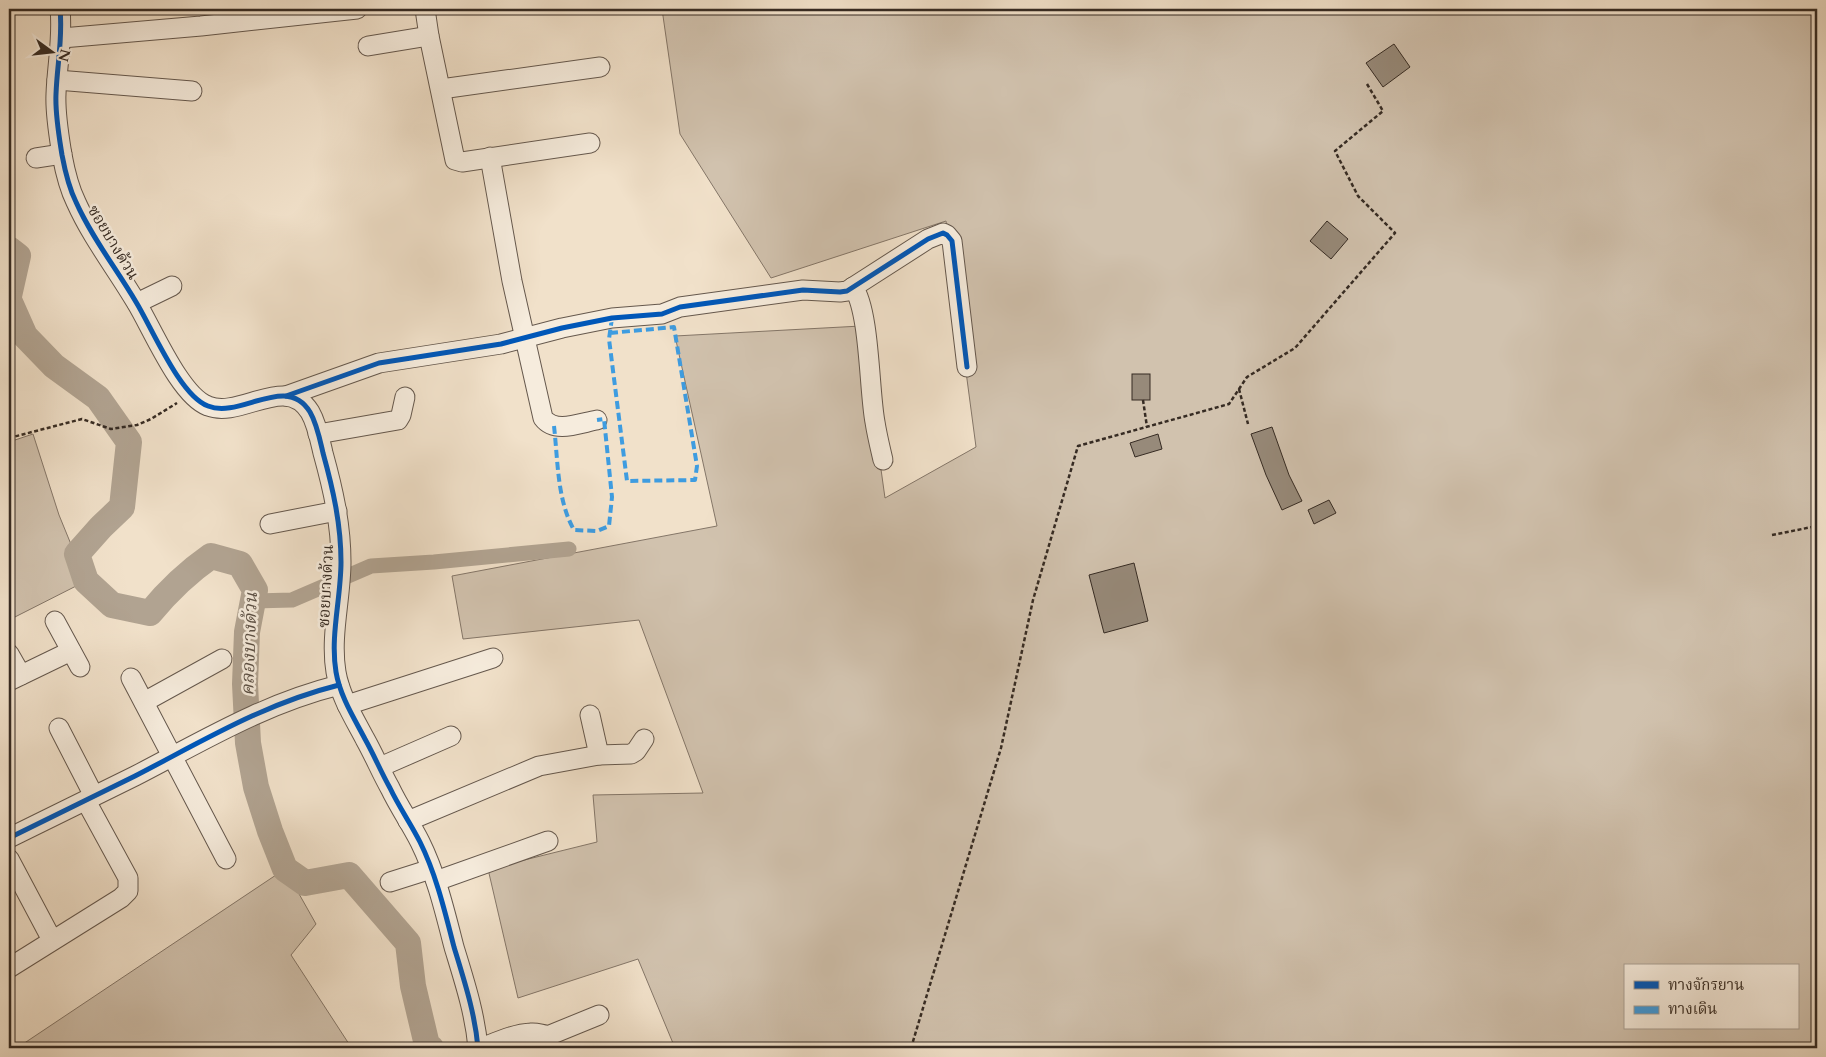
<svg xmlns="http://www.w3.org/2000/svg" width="1826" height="1057" font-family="Cardo,'Noto Serif Thai',serif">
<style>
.green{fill:#d1c2ae;stroke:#847668;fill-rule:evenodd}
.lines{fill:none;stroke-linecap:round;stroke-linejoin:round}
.canal{stroke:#b1a391;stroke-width:15}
.river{stroke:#b1a391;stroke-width:26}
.building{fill:#978a7a;stroke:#362b23}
.minor-casing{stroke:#65584d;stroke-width:21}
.path{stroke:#362b23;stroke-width:2.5;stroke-dasharray:4 2.5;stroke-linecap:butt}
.minor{stroke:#f6ecdd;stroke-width:19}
.quiet{stroke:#3e9ce0;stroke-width:4;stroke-dasharray:8 4;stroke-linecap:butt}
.cycleway-casing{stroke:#f6ecdd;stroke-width:8}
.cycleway{stroke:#0057b8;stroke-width:5}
.labels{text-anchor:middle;stroke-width:5;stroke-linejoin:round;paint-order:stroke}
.street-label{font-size:16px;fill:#362b23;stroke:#f6ecdd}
.water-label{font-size:18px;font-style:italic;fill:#5b4f44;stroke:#f6ecdd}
</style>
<rect width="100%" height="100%" fill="#f1e1ca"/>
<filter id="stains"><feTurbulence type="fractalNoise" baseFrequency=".004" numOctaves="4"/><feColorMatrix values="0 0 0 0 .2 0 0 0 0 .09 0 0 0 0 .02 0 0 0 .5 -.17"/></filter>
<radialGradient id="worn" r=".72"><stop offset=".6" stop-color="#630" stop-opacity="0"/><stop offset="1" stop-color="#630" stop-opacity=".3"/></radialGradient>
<g class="green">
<path d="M662 9H1817V1048H675L638 959 518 998 488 869 597 842 593 795 703 793 639 620 463 639 452 576 717 526 675 336 861 326 885 498 976 447 946 221 771 278 680 134ZM1625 966H1797V1028H1625Z"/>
<polygon points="33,434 59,515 86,581 9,620 9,442"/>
<polygon points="285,869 316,924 291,955 349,1044 349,1048 17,1048"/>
</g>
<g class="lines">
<polyline class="canal" points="253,601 292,600 371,566 434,562 569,549"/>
<g class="river">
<polyline points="9,249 18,256 9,296"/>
<path d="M9 300 25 336 54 366 98 398 129 442 122 507 101 527 77 554 86 581 112 605 150 613C168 591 188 572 211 556L240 564 255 590 247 632 245 684 248 743 256 787 270 831 285 869 305 883 349 875 408 943 413 986 427 1045 431 1048"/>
</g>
</g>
<g class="building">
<polygon points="1394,44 1410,67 1383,87 1366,63"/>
<polygon points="1327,221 1348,239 1331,259 1310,241"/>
<rect x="1132" y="374" width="18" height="26"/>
<polygon points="1272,427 1289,475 1302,501 1282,510 1266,475 1251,434"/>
<polygon points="1158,434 1162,449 1135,457 1130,443"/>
<polygon points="1329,500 1336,513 1314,524 1308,510"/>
<polygon points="1134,563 1148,621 1104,633 1089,575"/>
</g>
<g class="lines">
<defs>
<g id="minor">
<path d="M60 9C63 38 57 65 56 94 55 114 59 136 62 155 65 171 69 188 76 202 92 238 116 268 136 302 152 328 180 396 208 406 241 419 286 373 310 412 317 424 320 440 323 453 333 489 341 524 341 562 341 598 330 636 336 672 340 696 354 718 365 739 374 755 381 772 390 788 399 807 411 824 420 842 436 874 445 912 454 947 464 980 475 1013 478 1048"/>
<polyline points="425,9 429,36 455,160 462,162 590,143"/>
<polyline points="62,38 201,26 357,9"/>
<polyline points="368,46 429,36"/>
<polyline points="57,80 192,91"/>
<polyline points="441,89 600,67"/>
<path d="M490 157 512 281 543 418C555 434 580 423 597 420"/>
<polyline points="36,158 62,154"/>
<path d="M853 287C870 310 869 391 875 422 877 435 880 447 883 460"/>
<polyline points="137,303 172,286"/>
<polyline points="286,396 379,363 501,344 562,328 612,318 662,314 680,307 803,290 840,292 847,291 928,239 943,233 947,235 952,241 967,367"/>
<polyline points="318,434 398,420 401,415 405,397"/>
<polyline points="270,524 337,511"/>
<polyline points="55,621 80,667"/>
<polyline points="9,654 21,675"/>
<polyline points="131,678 226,859"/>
<polyline points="9,681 71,651"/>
<polyline points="144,702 222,659"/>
<polyline points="347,705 493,658"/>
<polyline points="590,715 599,755"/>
<polyline points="59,728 94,796"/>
<polyline points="380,767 451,736"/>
<polyline points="408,821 539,766 599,755 631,754 636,751 644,739"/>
<path d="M9 838C51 817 93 797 135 776 203 741 263 704 339 685"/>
<polyline points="9,859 52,940"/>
<polyline points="436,881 548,841"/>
<polyline points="390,882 431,869"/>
<polyline points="9,968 121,898 128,891 128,878 86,801"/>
<path d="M481 1048C497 1042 513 1034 531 1033 538 1032 543 1036 550 1035L599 1015"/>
</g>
</defs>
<use href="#minor" class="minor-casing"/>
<g class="path">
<polyline points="1239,389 1248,424"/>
<polyline points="1143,400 1147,427"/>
<polyline points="9,438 82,419 111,429 137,425 151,419 177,403"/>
<polyline points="1772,535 1817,526"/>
<polyline points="911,1048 1001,748 1033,600 1078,446 1229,404 1247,377 1295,348 1395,233 1358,196 1335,151 1383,111 1367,84"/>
</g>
<use href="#minor" class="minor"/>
<g class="quiet">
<polyline points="610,333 674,327 697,466 695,480 627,481 609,339 612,318"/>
<path d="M554 426C558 461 557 500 574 530L597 531 609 526 612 497 604 419 597 420"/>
</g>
<defs>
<g id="cycleway">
<path d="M60 9C63 38 57 65 56 94 55 114 59 136 62 155 65 171 69 188 76 202 92 238 116 268 136 302 152 328 180 396 208 406 241 419 286 373 310 412 317 424 320 440 323 453 333 489 341 524 341 562 341 598 330 636 336 672 340 696 354 718 365 739 374 755 381 772 390 788 399 807 411 824 420 842 436 874 445 912 454 947 464 980 475 1013 478 1048"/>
<polyline points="286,396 379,363 501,344 562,328 612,318 662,314 680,307 803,290 840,292 847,291 928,239 943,233 947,235 952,241 967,367"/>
<path d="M9 838C51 817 93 797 135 776 203 741 263 704 339 685"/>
</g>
</defs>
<use href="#cycleway" class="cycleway-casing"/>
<use href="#cycleway" class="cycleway"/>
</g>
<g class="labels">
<g class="street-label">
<text transform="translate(114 242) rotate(59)" y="6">ซอยบางด้วน</text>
<text transform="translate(325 586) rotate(-87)" y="6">ซอยบางด้วน</text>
</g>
<g class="water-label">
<text transform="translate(249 644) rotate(-88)" y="6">คลองบางด้วน</text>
</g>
</g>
<rect width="1826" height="1057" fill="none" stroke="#f1e1ca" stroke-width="30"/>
<rect x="10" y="10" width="1806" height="1037" fill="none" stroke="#362b23" stroke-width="2.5"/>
<rect x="15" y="15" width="1796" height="1027" fill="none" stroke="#362b23"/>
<rect x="1624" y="964" width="175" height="65" fill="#f6ecdd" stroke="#a99f93"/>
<rect x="1634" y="981" width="25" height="8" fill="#0057b8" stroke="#a99f93"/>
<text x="1668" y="990" font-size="15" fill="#362b23">ทางจักรยาน</text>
<rect x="1634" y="1006" width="25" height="8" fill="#3e9ce0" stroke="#a99f93"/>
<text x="1668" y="1014" font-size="15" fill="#362b23">ทางเดิน</text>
<g transform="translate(52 52) rotate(105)" stroke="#f6ecdd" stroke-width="4" paint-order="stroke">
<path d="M0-4L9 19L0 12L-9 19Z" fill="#362b23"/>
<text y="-8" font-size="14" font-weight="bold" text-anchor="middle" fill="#362b23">N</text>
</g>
<rect width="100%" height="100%" filter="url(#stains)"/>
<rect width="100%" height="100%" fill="url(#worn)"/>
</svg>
